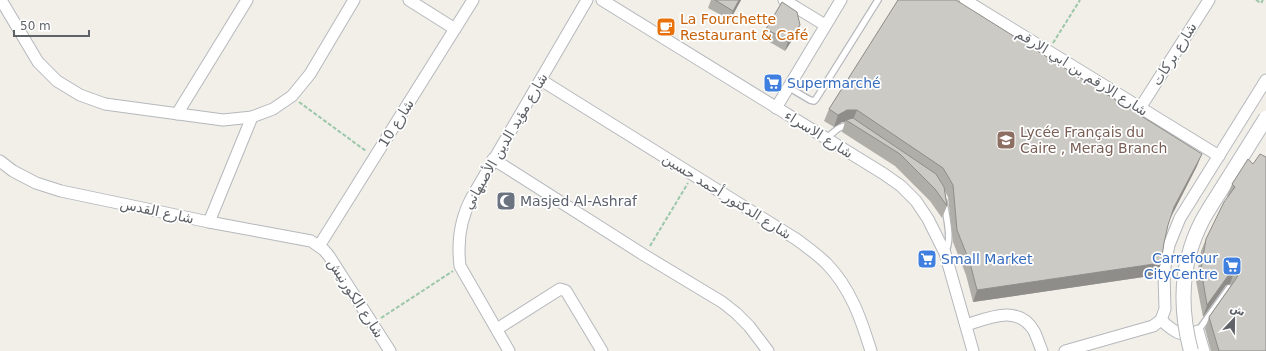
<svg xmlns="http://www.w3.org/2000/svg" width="1266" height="351" font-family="'DejaVu Sans',Cairo,sans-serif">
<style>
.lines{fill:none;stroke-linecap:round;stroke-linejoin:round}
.service-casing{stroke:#b5b8bc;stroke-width:8}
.minor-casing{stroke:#b5b8bc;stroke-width:13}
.path{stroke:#9cc7a9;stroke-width:2;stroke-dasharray:4 2;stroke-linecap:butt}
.service{stroke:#fff;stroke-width:5.5}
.minor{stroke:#fff;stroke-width:11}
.tertiary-bridge-casing{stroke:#b5b8bc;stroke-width:16;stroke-linecap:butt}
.tertiary-bridge{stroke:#fff;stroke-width:14}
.wall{fill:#afaea9}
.shaded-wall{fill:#8f8d8a}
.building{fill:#cccac5;stroke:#8f8d8a}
.labels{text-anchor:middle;stroke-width:3.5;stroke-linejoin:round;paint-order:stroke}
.food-label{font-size:14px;fill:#c56008;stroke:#fff;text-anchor:start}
.street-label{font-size:14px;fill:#5f6368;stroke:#fff}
.shop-label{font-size:14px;fill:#366cbe;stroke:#fff;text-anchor:start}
.education-label{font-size:14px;fill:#785e54;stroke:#fff;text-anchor:start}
.worship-label{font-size:14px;fill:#5b616d;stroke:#fff;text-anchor:start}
</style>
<rect width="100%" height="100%" fill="#f1efe8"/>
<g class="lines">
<defs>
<g id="service">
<polyline points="788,87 810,100 814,101 816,99 878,0"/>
<path d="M826 139C833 133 840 124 850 126"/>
<path d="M944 202C946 216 953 241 945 252"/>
<polyline points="1198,331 1229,288"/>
</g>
<g id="minor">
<polyline points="1,0 38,62 57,81 80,95 105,104 223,120 252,117 273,109 292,96 310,74 354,0"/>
<polyline points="409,0 455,29"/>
<polyline points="602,0 884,174 901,186 916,201 928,219 945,253 973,351"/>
<polyline points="784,0 825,25"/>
<polyline points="965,0 1219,156"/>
<path d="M541 80 796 239C807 247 818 255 827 264 851 289 861 319 871 351"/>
<polyline points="776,108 841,0"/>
<polyline points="1140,108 1209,0"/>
<polyline points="177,114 247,0"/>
<polyline points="493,159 644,255 722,302 736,313 749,326 768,351"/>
<polyline points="0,161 13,171 36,183 61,191 209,222 311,241 324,250 329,256 390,351"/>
<polyline points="209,222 252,117"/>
<polyline points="319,246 473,0"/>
<path d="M1161 320C1172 330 1183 340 1198 331L1204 351"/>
<path d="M966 325C989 318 1018 304 1034 331 1037 337 1039 344 1042 351"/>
<polyline points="497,329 560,289 566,291 602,351"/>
<path d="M509 351 460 266C457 241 460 219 472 197L587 0"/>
<polyline points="1065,351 1153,326 1161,320 1165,309 1164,274 1166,260 1169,245 1180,218 1266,80"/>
</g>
</defs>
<use href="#service" class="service-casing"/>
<use href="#minor" class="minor-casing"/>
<g class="path">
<polyline points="1256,0 1261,3 1263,0"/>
<polyline points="1053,43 1080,0"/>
<polyline points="299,102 366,151"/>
<polyline points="650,246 688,183"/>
<polyline points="381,318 453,271"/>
</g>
<use href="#service" class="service"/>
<use href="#minor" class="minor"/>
<defs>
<path id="tertiary-bridge" d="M1191 351C1179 307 1181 262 1202 221 1209 208 1218 195 1226 182 1239 161 1253 139 1266 118"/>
</defs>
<use href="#tertiary-bridge" class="tertiary-bridge-casing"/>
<use href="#tertiary-bridge" class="tertiary-bridge"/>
</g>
<g class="wall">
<polygon points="711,0 741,0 730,20 708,8"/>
<polygon points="898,0 1197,166 1170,218 1168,225 1164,243 1161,263 1157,275 973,302 966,275 953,242 948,197 945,191 947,206 942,218 930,201 895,166 842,132 845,122 842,122 834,127 824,121 829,109"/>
<polygon points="766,29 796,34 785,51 763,38"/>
<polygon points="1248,159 1266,351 1211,351 1205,329 1209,317 1231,285 1230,284 1226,285 1203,317 1196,281 1201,251 1206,239 1228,197 1227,196 1232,184"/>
</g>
<g class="shaded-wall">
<polygon points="739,0 741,0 730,20 733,11"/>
<polygon points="800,25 796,34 785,51 788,41"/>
<polygon points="847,110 857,110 852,122 846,120 845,122 842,122 834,127 838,115"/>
<polygon points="1202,154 1197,166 1170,219 1174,207"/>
<polygon points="1161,263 1157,275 973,302 977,290"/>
<polygon points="1234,272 1230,284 1226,285 1203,317 1207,305 1230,273"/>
</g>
<g class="building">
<polygon points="715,0 739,0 733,11"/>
<polygon points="898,0 956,0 1202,154 1174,207 1168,225 1164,243 1161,263 977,290 970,263 957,230 953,185 943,168 857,110 847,110 838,115 829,109"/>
<polygon points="782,2 797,12 800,25 788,41 766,29"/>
<polygon points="853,118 936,174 944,187 947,206 935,189 900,154 846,120"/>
<polygon points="1260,154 1266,157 1266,351 1219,351 1209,317 1238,276 1234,272 1230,273 1207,305 1201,269 1206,239 1224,202 1235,187 1232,184 1248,159 1253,164"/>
</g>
<defs>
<symbol id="cafe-square" viewBox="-11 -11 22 22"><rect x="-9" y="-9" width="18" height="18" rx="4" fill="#e8710a" stroke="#fff"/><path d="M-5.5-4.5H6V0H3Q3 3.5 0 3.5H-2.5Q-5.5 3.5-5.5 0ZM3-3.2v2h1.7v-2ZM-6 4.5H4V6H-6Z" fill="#fff"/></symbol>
<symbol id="supermarket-square" viewBox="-11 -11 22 22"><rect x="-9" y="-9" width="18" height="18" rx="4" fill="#3f7fe0" stroke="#fff"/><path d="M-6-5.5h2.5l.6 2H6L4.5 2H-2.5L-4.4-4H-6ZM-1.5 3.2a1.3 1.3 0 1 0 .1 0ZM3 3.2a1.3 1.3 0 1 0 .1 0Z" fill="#fff"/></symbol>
<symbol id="school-square" viewBox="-11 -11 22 22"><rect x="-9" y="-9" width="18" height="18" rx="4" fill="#8d6e63" stroke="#fff"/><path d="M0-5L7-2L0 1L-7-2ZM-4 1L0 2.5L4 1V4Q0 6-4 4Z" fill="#fff"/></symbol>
<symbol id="mosque-square" viewBox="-11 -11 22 22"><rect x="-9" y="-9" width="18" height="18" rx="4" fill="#6b7280" stroke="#fff"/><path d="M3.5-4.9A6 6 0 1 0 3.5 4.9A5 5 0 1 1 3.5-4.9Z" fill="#fff"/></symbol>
</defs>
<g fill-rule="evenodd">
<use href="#cafe-square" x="655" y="16" width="22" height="22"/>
<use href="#supermarket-square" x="762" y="72" width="22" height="22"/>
<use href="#school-square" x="995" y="129" width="22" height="22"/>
<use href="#mosque-square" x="495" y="190" width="22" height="22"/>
<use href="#supermarket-square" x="916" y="248" width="22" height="22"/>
<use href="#supermarket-square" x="1221" y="255" width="22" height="22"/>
</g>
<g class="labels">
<g class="food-label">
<text x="680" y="24">La Fourchette<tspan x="680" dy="16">Restaurant &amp; Café</tspan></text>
</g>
<g class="street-label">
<text transform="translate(1174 54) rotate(-58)" y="5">شارع بركات</text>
<text transform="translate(1082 72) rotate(32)" y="5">شارع الارقم بن ابي الارقم</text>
<text transform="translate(396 123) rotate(-58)" y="5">شارع 10</text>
<text transform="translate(819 134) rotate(32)" y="5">شارع الاسراء</text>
<text transform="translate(505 141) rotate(-60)" y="5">شارع مؤيد الدين الأصبهاني</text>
<text transform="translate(727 196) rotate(32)" y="5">شارع الدكتور أحمد حسين</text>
<text transform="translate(157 211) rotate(12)" y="5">شارع القدس</text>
<text transform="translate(356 298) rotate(57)" y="5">شارع الكورنيش</text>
</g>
<g class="shop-label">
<text x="787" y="88">Supermarché</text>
<text x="1218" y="263" text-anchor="end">Carrefour<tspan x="1218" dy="16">CityCentre</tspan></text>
<text x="941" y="264">Small Market</text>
</g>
<g class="education-label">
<text x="1020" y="137">Lycée Français du<tspan x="1020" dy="16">Caire , Merag Branch</tspan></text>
</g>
<g class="worship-label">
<text x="520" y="206">Masjed Al-Ashraf</text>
</g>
</g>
<g transform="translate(1234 319) rotate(22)" stroke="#ffffff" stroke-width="3" paint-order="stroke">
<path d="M0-3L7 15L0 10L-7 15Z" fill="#5f6368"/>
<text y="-6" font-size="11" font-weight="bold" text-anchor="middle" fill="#5f6368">ش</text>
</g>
<path d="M14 30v6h75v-6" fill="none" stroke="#5f6368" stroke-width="2"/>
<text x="20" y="30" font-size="12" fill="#5f6368" stroke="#ffffff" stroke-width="3" paint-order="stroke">50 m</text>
</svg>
